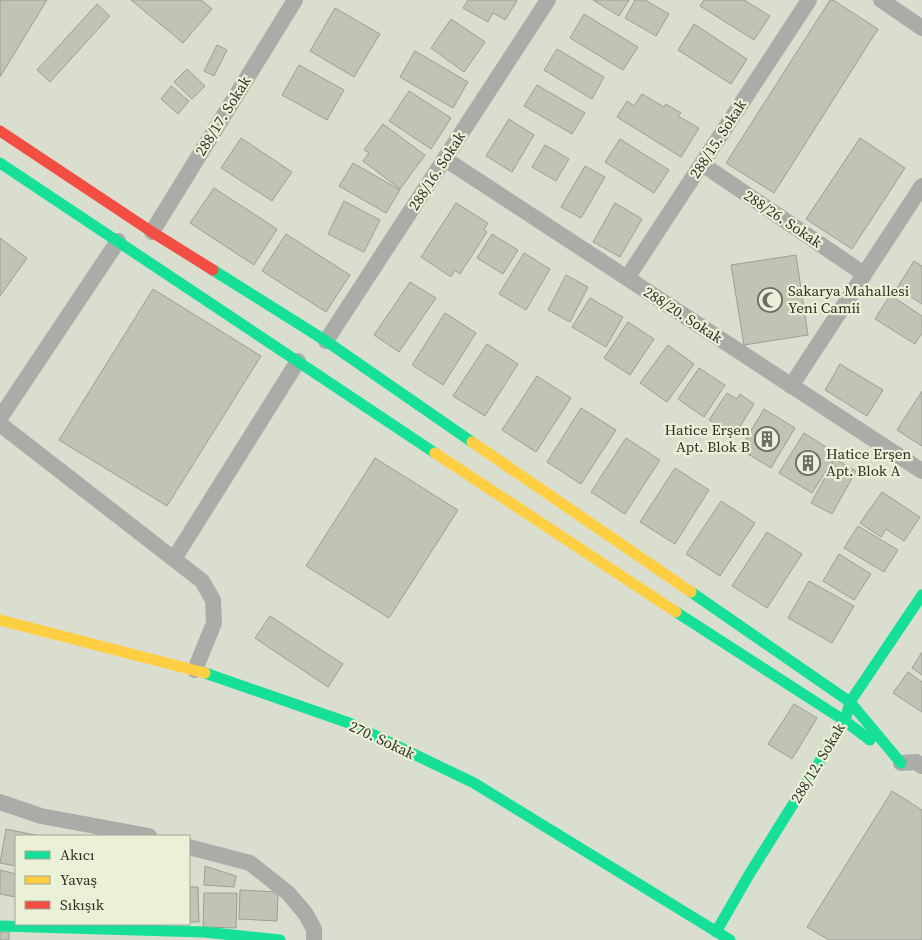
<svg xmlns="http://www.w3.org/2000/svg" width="922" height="940" font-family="'Source Serif 4',serif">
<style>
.building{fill:#c0c4b4;stroke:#9c9f94}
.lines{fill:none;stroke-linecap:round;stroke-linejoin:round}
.street{stroke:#aaaca7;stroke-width:16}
.fast{stroke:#16e098;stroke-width:11}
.slow{stroke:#ffcf43;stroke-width:11}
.jam{stroke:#f24e42;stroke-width:11}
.labels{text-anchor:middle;stroke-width:4.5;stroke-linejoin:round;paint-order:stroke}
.street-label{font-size:15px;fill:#313329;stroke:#ebf1d6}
.poi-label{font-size:15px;fill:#313329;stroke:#ebf1d6;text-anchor:start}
</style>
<rect width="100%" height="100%" fill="#dadecf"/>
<g class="building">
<polygon points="0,0 47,0 0,77"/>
<polygon points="131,0 201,0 212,9 183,43"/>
<polygon points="468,0 516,0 517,1 505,20 493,13 488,22 463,8"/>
<polygon points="593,0 629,0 619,16"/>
<polygon points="635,0 645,0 669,14 656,36 625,18"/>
<polygon points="704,0 744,0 770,16 754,40 700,6"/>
<polygon points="830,0 833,0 878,29 774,193 726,163"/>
<polygon points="97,4 110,16 50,82 37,70"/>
<polygon points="335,8 380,34 354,77 310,51"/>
<polygon points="584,14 638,47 623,70 570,38"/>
<polygon points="451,19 485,42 464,72 431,48"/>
<polygon points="694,24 747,59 731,84 678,50"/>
<polygon points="217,45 227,50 214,76 204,71"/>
<polygon points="557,49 604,77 592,99 544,70"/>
<polygon points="415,51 468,82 453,108 400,77"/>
<polygon points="299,65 344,90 327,120 282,95"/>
<polygon points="187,69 205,86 192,99 174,82"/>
<polygon points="537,85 585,113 572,134 524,106"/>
<polygon points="171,86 189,101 178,114 161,99"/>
<polygon points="409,91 451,118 431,149 389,121"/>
<polygon points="642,94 664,107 666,104 681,113 678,116 699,128 681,157 617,117 627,101 634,106"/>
<polygon points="509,119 534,135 512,172 486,156"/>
<polygon points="383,124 425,155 400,189 363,161 369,153 364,150"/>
<polygon points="241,138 292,172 272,201 221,168"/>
<polygon points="860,138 905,168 852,249 806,219"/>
<polygon points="620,139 669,170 654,193 605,162"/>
<polygon points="545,145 569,159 556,181 532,167"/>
<polygon points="353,163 400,190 386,213 339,186"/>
<polygon points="585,166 605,177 581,218 561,207"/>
<polygon points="214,188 277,229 254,265 190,223"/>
<polygon points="344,201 380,220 364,252 328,234"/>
<polygon points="456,203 488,223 484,230 487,232 460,274 455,270 451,277 421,257"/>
<polygon points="615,203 642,219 620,257 593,242"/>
<polygon points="286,234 350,275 326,312 262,271"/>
<polygon points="492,234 518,250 503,274 477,258"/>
<polygon points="0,238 27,258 0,296"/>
<polygon points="524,253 550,269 526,310 499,294"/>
<polygon points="796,255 808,335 744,345 731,265"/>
<polygon points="914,261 922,266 922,304 897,288"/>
<polygon points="566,275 588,287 570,322 548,310"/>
<polygon points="410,282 436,298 399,352 374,335"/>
<polygon points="153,289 261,356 167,506 59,440"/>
<polygon points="890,295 922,316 922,333 915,344 875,319"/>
<polygon points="590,298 623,317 606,347 572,327"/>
<polygon points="445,313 476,333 443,385 412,365"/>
<polygon points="628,322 654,339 630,375 604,358"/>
<polygon points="487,344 518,364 485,416 453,396"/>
<polygon points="668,345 694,364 667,402 640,383"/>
<polygon points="840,364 883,390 867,416 825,390"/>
<polygon points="699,368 725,385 704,417 678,399"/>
<polygon points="537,376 571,398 536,452 502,430"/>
<polygon points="922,391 922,446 897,430"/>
<polygon points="727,393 737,399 740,394 754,404 734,436 709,420"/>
<polygon points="581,408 616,430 581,484 547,462"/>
<polygon points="764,409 795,428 771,468 740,449"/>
<polygon points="804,433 837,454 812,493 779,473"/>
<polygon points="626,438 660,460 625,514 591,492"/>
<polygon points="375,458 458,510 389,618 306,566"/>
<polygon points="835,459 856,471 832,514 811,503"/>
<polygon points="675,468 709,490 675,544 640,522"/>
<polygon points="882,492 920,517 904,541 886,529 881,537 860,523"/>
<polygon points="721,501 755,523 720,576 686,554"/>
<polygon points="858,526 898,550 884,572 844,548"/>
<polygon points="767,532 802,554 767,608 732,586"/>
<polygon points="839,554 871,574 854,600 823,581"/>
<polygon points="809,581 854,606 832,643 788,618"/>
<polygon points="270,616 343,664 328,687 255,638"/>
<polygon points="922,652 922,675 912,668"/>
<polygon points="908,672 922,682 922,712 893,693"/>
<polygon points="794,704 817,718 792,759 768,744"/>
<polygon points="892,791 922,810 922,940 829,940 807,927"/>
<polygon points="6,829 35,835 16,836 16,866 0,863"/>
<polygon points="205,866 236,876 234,887 204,885"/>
<polygon points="0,870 16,874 16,897 0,894"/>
<polygon points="189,887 198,887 199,922 189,922"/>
<polygon points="240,890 278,892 277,921 239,919"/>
<polygon points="204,893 237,893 236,928 203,927"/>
<rect x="0" y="932" width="9" height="8"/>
</g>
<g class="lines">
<g class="street">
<polyline points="881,0 922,28"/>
<polyline points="445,159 922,471"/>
<polyline points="702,164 864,274"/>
<polyline points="152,232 295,0"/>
<polyline points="627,278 809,0"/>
<polyline points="326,341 548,0"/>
<polyline points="791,386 922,186"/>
<polyline points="0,418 118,241"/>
<polyline points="0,424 202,581 213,600 214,623 195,670"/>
<polyline points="174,559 298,361"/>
<polyline points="901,763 916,762 922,766"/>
<polyline points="0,802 41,816 149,836"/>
<polyline points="189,847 250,863 288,893 305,913 314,929 314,940"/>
</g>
<g class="fast">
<polyline points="0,163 435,453"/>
<polyline points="213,270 326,341 472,442"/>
<polyline points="691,592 850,702 901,763"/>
<polyline points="676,612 845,721 870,740"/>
<polyline points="205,673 349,723 474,783 730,940"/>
<polyline points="0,926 204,932 280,940"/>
<polyline points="716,932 750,873 845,721 850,702 922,595"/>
</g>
<g class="slow">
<polyline points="472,442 691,592"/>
<polyline points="435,453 676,612"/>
<polyline points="0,620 205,673"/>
</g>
<polyline class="jam" points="0,131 152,232 213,270"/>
</g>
<defs>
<symbol id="mosque-ring" viewBox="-11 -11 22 22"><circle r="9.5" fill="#ebf1d6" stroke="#6c6f63" stroke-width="1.5"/><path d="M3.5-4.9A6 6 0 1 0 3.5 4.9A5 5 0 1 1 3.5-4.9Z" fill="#6c6f63"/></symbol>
<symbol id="building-ring" viewBox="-11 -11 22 22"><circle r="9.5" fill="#ebf1d6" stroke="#6c6f63" stroke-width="1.5"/><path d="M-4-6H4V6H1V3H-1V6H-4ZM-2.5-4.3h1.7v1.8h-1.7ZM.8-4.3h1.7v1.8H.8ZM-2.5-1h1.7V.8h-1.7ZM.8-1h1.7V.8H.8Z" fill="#6c6f63"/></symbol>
</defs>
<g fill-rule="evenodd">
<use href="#mosque-ring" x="756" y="286" width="28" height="28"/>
<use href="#building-ring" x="753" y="425" width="28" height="28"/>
<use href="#building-ring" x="794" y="449" width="28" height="28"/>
</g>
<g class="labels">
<g class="street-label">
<text transform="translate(223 116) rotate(-58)" y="5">288/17. Sokak</text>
<text transform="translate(718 139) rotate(-57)" y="5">288/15. Sokak</text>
<text transform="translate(437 171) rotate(-57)" y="5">288/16. Sokak</text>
<text transform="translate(783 219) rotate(34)" y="5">288/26. Sokak</text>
<text transform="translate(683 315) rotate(33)" y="5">288/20. Sokak</text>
<text transform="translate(382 740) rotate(25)" y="5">270. Sokak</text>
<text transform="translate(818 763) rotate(-59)" y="5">288/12. Sokak</text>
</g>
<g class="poi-label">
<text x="788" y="296">Sakarya Mahallesi<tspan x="788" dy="17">Yeni Camii</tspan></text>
<text x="750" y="435" text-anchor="end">Hatice Erşen<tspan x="750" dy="17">Apt. Blok B</tspan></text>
<text x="826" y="459">Hatice Erşen<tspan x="826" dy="17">Apt. Blok A</tspan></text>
</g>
</g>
<rect x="15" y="835" width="175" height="90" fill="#ebf1d6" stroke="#a1a591"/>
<rect x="25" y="851" width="25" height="8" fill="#16e098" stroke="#a1a591"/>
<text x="60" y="860" font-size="15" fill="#313329">Akıcı</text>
<rect x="25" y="876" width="25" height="8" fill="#ffcf43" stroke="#a1a591"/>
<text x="60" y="885" font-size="15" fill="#313329">Yavaş</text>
<rect x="25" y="901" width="25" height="8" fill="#f24e42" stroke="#a1a591"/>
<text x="60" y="910" font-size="15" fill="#313329">Sıkışık</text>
</svg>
